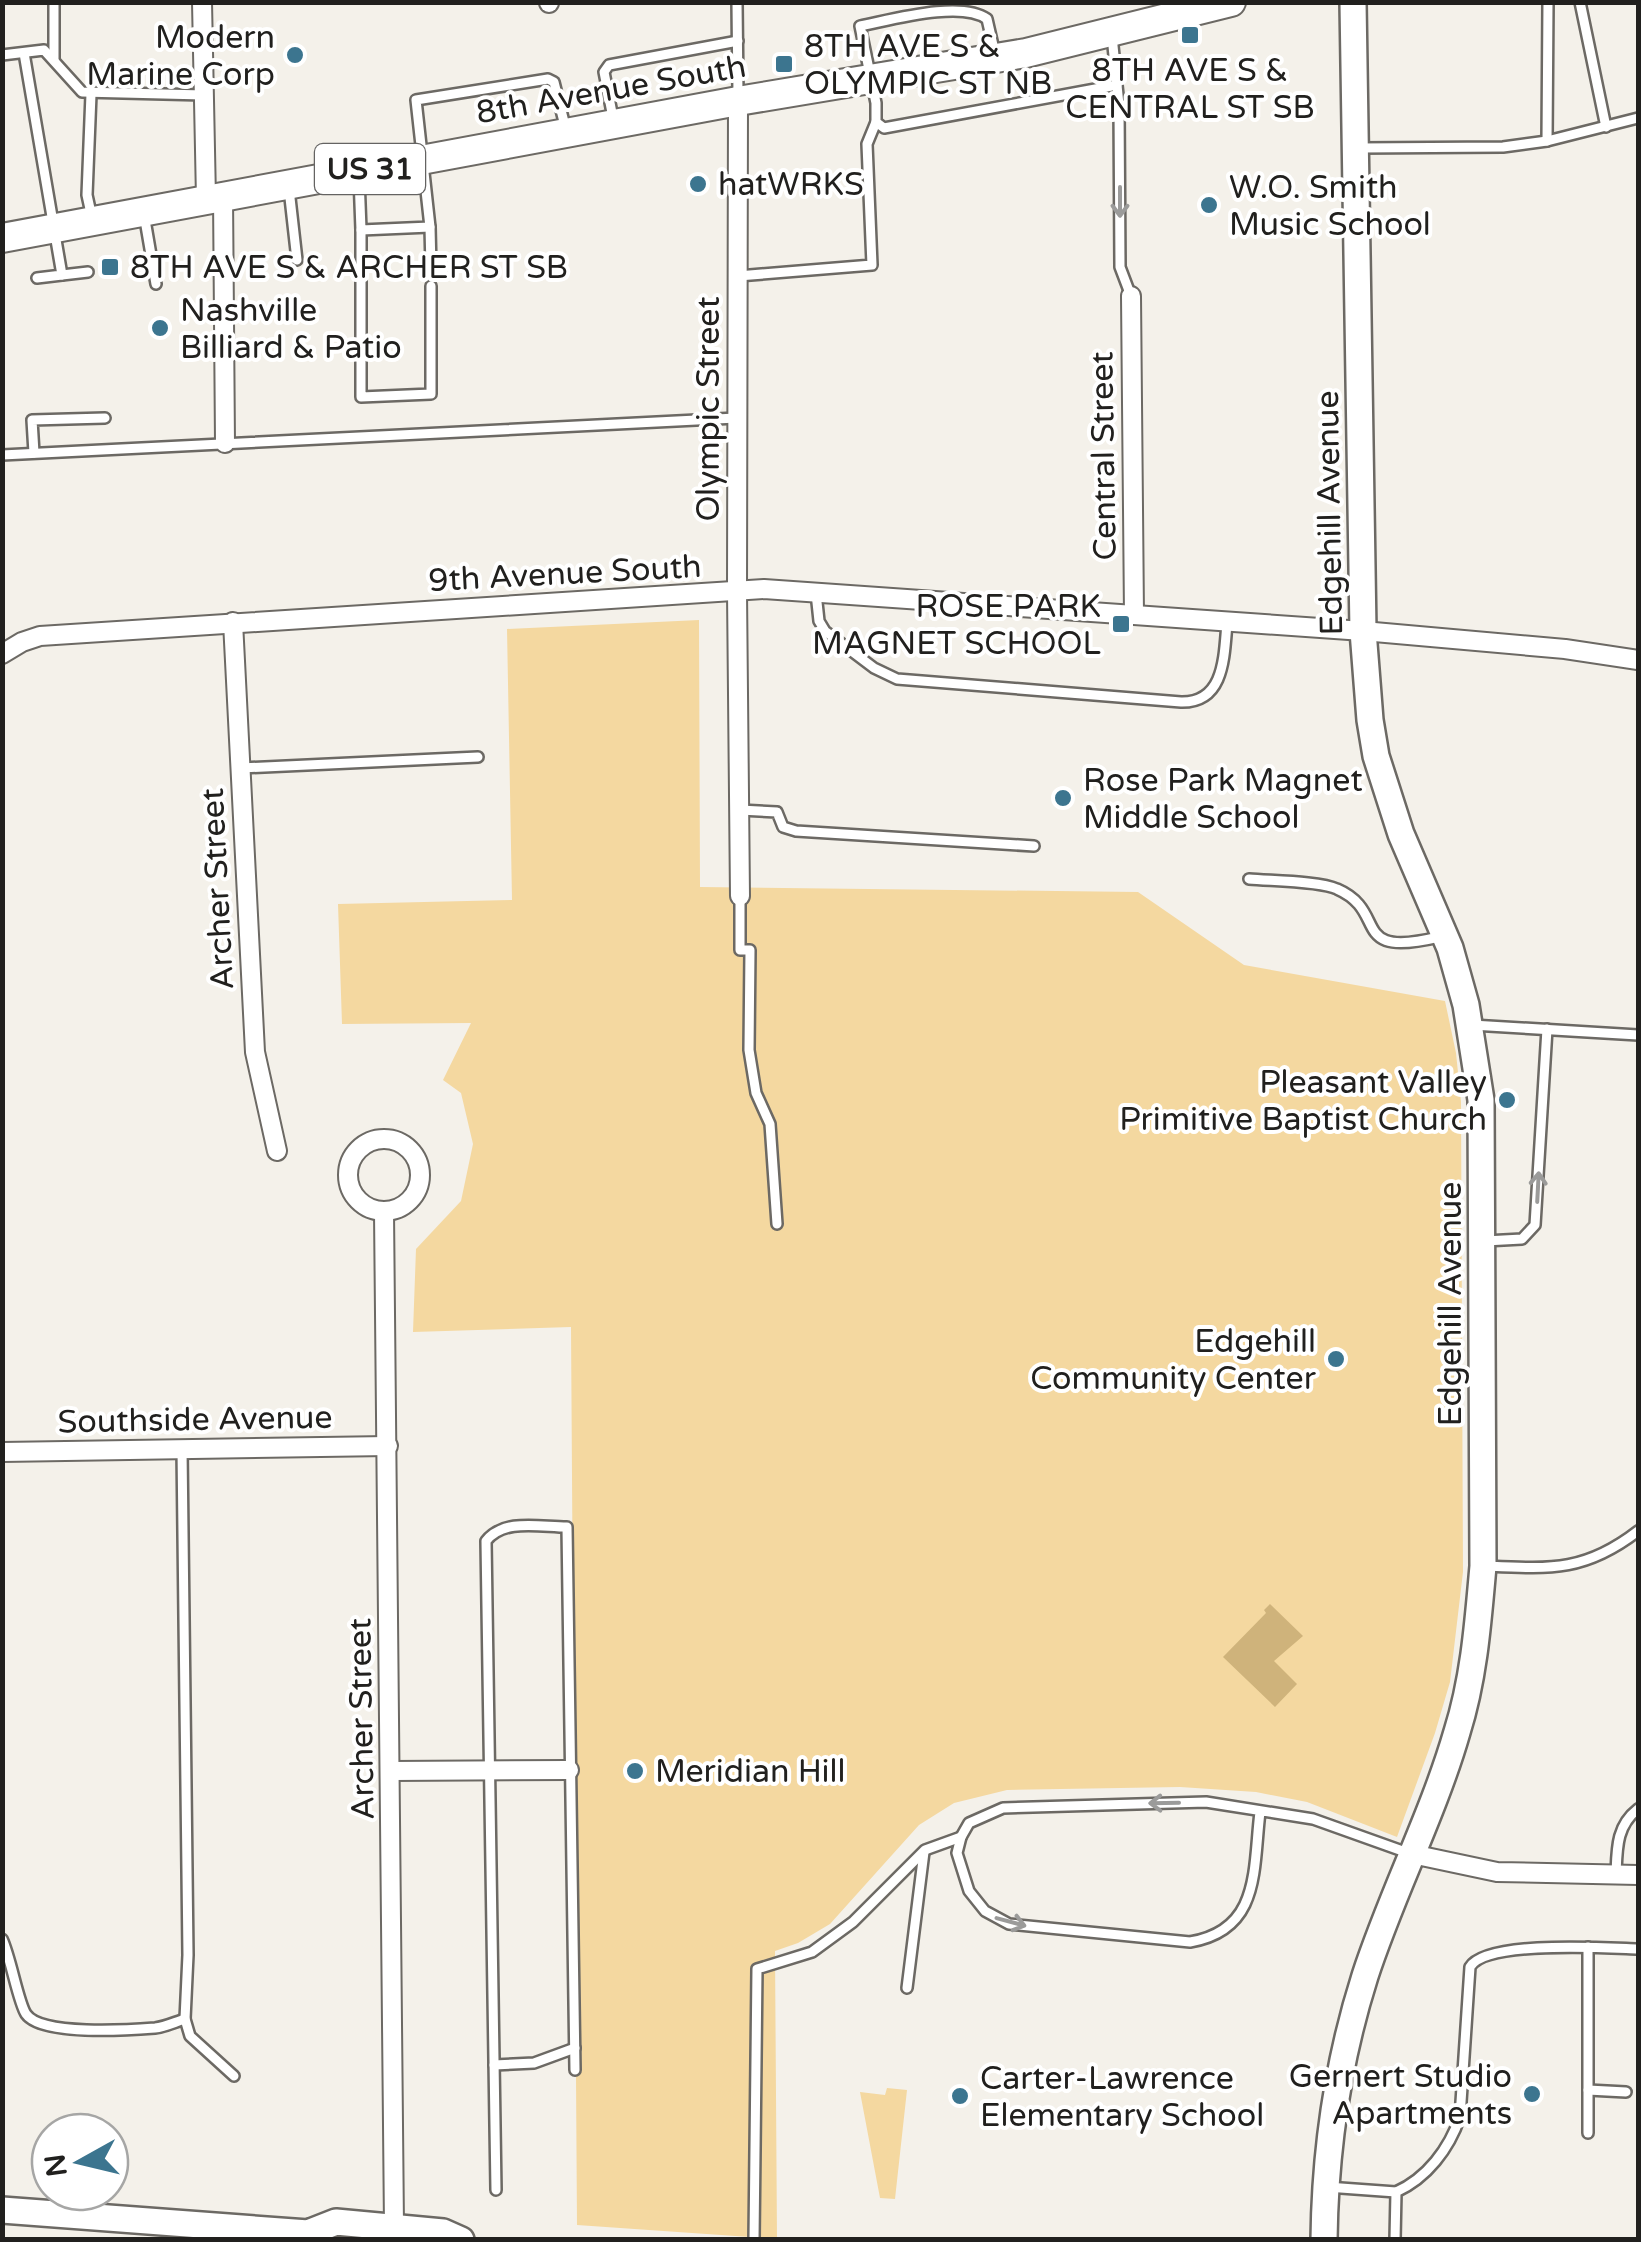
<svg xmlns="http://www.w3.org/2000/svg" width="1641" height="2242" font-family="'Varela Round',sans-serif">
<style>
.green{fill:#f4d8a0}
.water{fill:#cfb37b}
.lines{fill:none;stroke-linecap:round;stroke-linejoin:round}
.lane-casing{stroke:#6c6964;stroke-width:14}
.street-casing{stroke:#6c6964;stroke-width:22}
.secondary-casing{stroke:#6c6964;stroke-width:30}
.primary-casing{stroke:#6c6964;stroke-width:32}
.lane{stroke:#fff;stroke-width:9}
.street{stroke:#fff;stroke-width:18}
.secondary{stroke:#fff;stroke-width:25}
.primary{stroke:#fff;stroke-width:28}
.oneway{stroke:#9b9b9a}
.poi-dot{fill:#3c758f;stroke:#fff;stroke-width:4}
.labels{text-anchor:middle;stroke-width:8;stroke-linejoin:round;paint-order:stroke}
.shield{fill:#fff;stroke:#646362;stroke-width:2.5}
.shield-label{font-size:30px;font-weight:bold;fill:#21201e}
.poi-label{font-size:32px;fill:#21201e;stroke:#fff;text-anchor:start}
.street-label{font-size:32px;fill:#21201e;stroke:#fff}
</style>
<rect width="100%" height="100%" fill="#f4f1ea"/>
<g class="green">
<polygon points="699,620 700,887 1138,892 1244,965 1445,1001 1456,1053 1461,1102 1463,1572 1450,1682 1435,1733 1397,1837 1307,1802 1256,1792 1180,1787 1007,1790 954,1803 919,1825 830,1924 798,1943 775,1951 777,2239 577,2225 571,1327 413,1332 416,1249 461,1201 473,1144 461,1093 443,1080 471,1023 342,1024 338,904 512,900 507,629"/>
<polygon points="887,2088 907,2090 895,2199 880,2198 860,2092 885,2095"/>
</g>
<polygon class="water" points="1270,1604 1303,1636 1274,1661 1297,1684 1275,1707 1223,1657 1266,1613 1264,1610"/>
<g class="lines">
<defs>
<g id="lane">
<polyline points="737,2 738,95"/>
<polyline points="1580,2 1606,127"/>
<polyline points="1112,36 1119,105 1120,267 1131,296"/>
<polyline points="24,53 62,275 37,278"/>
<path d="M995 54 987 19C961 0 891 20 860 26L876 103V122L884 128 1117 85"/>
<polyline points="2,55 44,50 82,92 204,95"/>
<polyline points="54,60 54,2"/>
<polyline points="91,94 87,195 92,218"/>
<polyline points="613,118 604,72 609,65 738,41"/>
<polyline points="1547,141 1548,2"/>
<polyline points="1360,148 1503,147 1547,141 1638,118"/>
<polyline points="359,177 361,230 430,227 416,100 548,79 554,82 566,130"/>
<polyline points="289,189 297,260"/>
<polyline points="144,214 156,284"/>
<polyline points="430,227 431,268"/>
<polyline points="361,230 361,397 431,394 431,286"/>
<polyline points="62,275 88,272"/>
<polyline points="738,276 872,265 867,144 876,122"/>
<polyline points="34,453 32,420 105,418"/>
<polyline points="2,455 736,418"/>
<path d="M816 593 819 621 825 631 874 668 897 679 1181 702C1225 703 1224 656 1227 623"/>
<polyline points="241,768 478,757"/>
<polyline points="740,810 777,812 783,827 796,831 1034,846"/>
<path d="M1249 879C1270 881 1320 881 1337 889 1390 912 1347 959 1439 937"/>
<polyline points="740,896 740,950 750,950 749,1050 756,1093 770,1124 777,1224"/>
<polyline points="1472,1025 1638,1035"/>
<polyline points="1485,1241 1522,1239 1535,1225 1547,1029"/>
<polyline points="182,1449 188,1955 185,2019 190,2036 234,2076"/>
<path d="M1486 1566C1550 1569 1585 1572 1638 1531"/>
<path d="M1260 1812C1253 1869 1261 1930 1190 1942L1009 1924 985 1911 969 1891 957 1853 961 1837 969 1823 1003 1808 1206 1802 1313 1819 1411 1854"/>
<path d="M1616 1875C1617 1849 1616 1826 1638 1809"/>
<path d="M2 1939C11 1958 18 2002 26 2014 41 2036 129 2030 155 2028 165 2027 175 2022 185 2019"/>
<polyline points="907,1988 924,1852"/>
<polyline points="494,2065 534,2063 575,2048"/>
<polyline points="1588,2090 1626,2092"/>
<polyline points="1588,2133 1588,1947"/>
<polyline points="1327,2187 1396,2192"/>
<path d="M496 2190 486 1541C504 1518 540 1527 567 1527L575 2070"/>
<polyline points="754,2240 757,1969 812,1952 853,1922 925,1850 961,1837"/>
<path d="M1395 2240 1396 2192C1427 2178 1449 2149 1460 2117L1470 1967C1486 1940 1606 1948 1638 1949"/>
</g>
<g id="street">
<polyline points="202,2 206,199"/>
<polyline points="549,2 549,3"/>
<polyline points="738,101 737,592 740,896"/>
<polyline points="223,196 225,443"/>
<polyline points="1131,296 1134,615"/>
<polyline points="233,622 255,1052 277,1151"/>
<polyline points="2,654 22,642 40,636 764,589 1363,631 1565,649 1638,660"/>
<circle cx="384" cy="1175" r="36"/>
<polyline points="384,1212 394,2226"/>
<polyline points="2,1452 388,1446"/>
<polyline points="392,1771 569,1770"/>
<polyline points="1412,1854 1497,1872 1638,1875"/>
</g>
<g id="secondary">
<polyline points="2,2210 308,2233 336,2222 443,2232 461,2240"/>
<path d="M1324 2240C1325 2151 1338 2061 1365 1976 1392 1893 1433 1815 1457 1732 1474 1678 1478 1623 1483 1566L1481 1100 1466 1005 1450 948 1401 834 1376 756 1370 720 1363 631 1353 2"/>
</g>
<polyline id="primary" points="2,238 738,101 1026,53 1231,2"/>
</defs>
<use href="#lane" class="lane-casing"/>
<use href="#street" class="street-casing"/>
<use href="#secondary" class="secondary-casing"/>
<use href="#primary" class="primary-casing"/>
<use href="#lane" class="lane"/>
<use href="#street" class="street"/>
<use href="#secondary" class="secondary"/>
<use href="#primary" class="primary"/>
</g>
<defs><path id="oneway-shaft" d="M-6 0H5M1.5-3L5.5 0L1.5 3" fill="none" stroke-width="1.6" stroke-linecap="round" stroke-linejoin="round" transform="scale(2.5)"/></defs>
<g class="oneway">
<use href="#oneway-shaft" transform="translate(1120 202) rotate(90)"/>
<use href="#oneway-shaft" transform="translate(1538 1187) rotate(-87)"/>
<use href="#oneway-shaft" transform="translate(1164 1803) rotate(179)"/>
<use href="#oneway-shaft" transform="translate(1011 1922) rotate(15)"/>
</g>
<g class="poi-dot">
<rect x="1180" y="25" width="20" height="20" rx="5"/>
<circle cx="295" cy="55" r="10"/>
<rect x="774" y="54" width="20" height="20" rx="5"/>
<circle cx="698" cy="184" r="10"/>
<circle cx="1209" cy="205" r="10"/>
<rect x="100" y="257" width="20" height="20" rx="5"/>
<circle cx="160" cy="328" r="10"/>
<rect x="1111" y="614" width="20" height="20" rx="5"/>
<circle cx="1063" cy="798" r="10"/>
<circle cx="1507" cy="1100" r="10"/>
<circle cx="1336" cy="1359" r="10"/>
<circle cx="635" cy="1771" r="10"/>
<circle cx="1532" cy="2094" r="10"/>
<circle cx="960" cy="2096" r="10"/>
</g>
<g class="labels">
<rect class="shield" x="315" y="144" width="110" height="50" rx="8"/>
<g class="shield-label">
<text x="370" y="179">US 31</text>
</g>
<g class="poi-label">
<text x="275" y="48" text-anchor="end">Modern<tspan x="275" dy="37">Marine Corp</tspan></text>
<text x="804" y="57">8TH AVE S &amp;<tspan x="804" dy="37">OLYMPIC ST NB</tspan></text>
<text x="1190" y="81" text-anchor="middle">8TH AVE S &amp;<tspan x="1190" dy="37">CENTRAL ST SB</tspan></text>
<text x="718" y="195">hatWRKS</text>
<text x="1229" y="198">W.O. Smith<tspan x="1229" dy="37">Music School</tspan></text>
<text x="130" y="278">8TH AVE S &amp; ARCHER ST SB</text>
<text x="180" y="321">Nashville<tspan x="180" dy="37">Billiard &amp; Patio</tspan></text>
<text x="1101" y="617" text-anchor="end">ROSE PARK<tspan x="1101" dy="37">MAGNET SCHOOL</tspan></text>
<text x="1083" y="791">Rose Park Magnet<tspan x="1083" dy="37">Middle School</tspan></text>
<text x="1487" y="1093" text-anchor="end">Pleasant Valley<tspan x="1487" dy="37">Primitive Baptist Church</tspan></text>
<text x="1316" y="1352" text-anchor="end">Edgehill<tspan x="1316" dy="37">Community Center</tspan></text>
<text x="655" y="1782">Meridian Hill</text>
<text x="1512" y="2087" text-anchor="end">Gernert Studio<tspan x="1512" dy="37">Apartments</tspan></text>
<text x="980" y="2089">Carter-Lawrence<tspan x="980" dy="37">Elementary School</tspan></text>
</g>
<g class="street-label">
<text transform="translate(611 89) rotate(-10)" y="11">8th Avenue South</text>
<text transform="translate(708 409) rotate(-90)" y="11">Olympic Street</text>
<text transform="translate(1103 456) rotate(-91)" y="11">Central Street</text>
<text transform="translate(1329 513) rotate(-91)" y="11">Edgehill Avenue</text>
<text transform="translate(565 573) rotate(-3)" y="11">9th Avenue South</text>
<text transform="translate(217 889) rotate(-93)" y="11">Archer Street</text>
<text transform="translate(1450 1304) rotate(-90)" y="11">Edgehill Avenue</text>
<text transform="translate(195 1419) rotate(-1)" y="11">Southside Avenue</text>
<text transform="translate(361 1719) rotate(-91)" y="11">Archer Street</text>
</g>
</g>
<rect width="1641" height="2242" fill="none" stroke="#21201e" stroke-width="10"/>
<g transform="translate(80 2162) rotate(262)"><circle r="48" fill="#ffffff" stroke="#a6a6a5" stroke-width="2.5"/>
<path d="M0-8L18 38L0 25L-18 38Z" fill="#3c758f"/>
<text y="-15" font-size="28" font-weight="bold" text-anchor="middle" fill="#21201e">N</text>
</g>
</svg>
